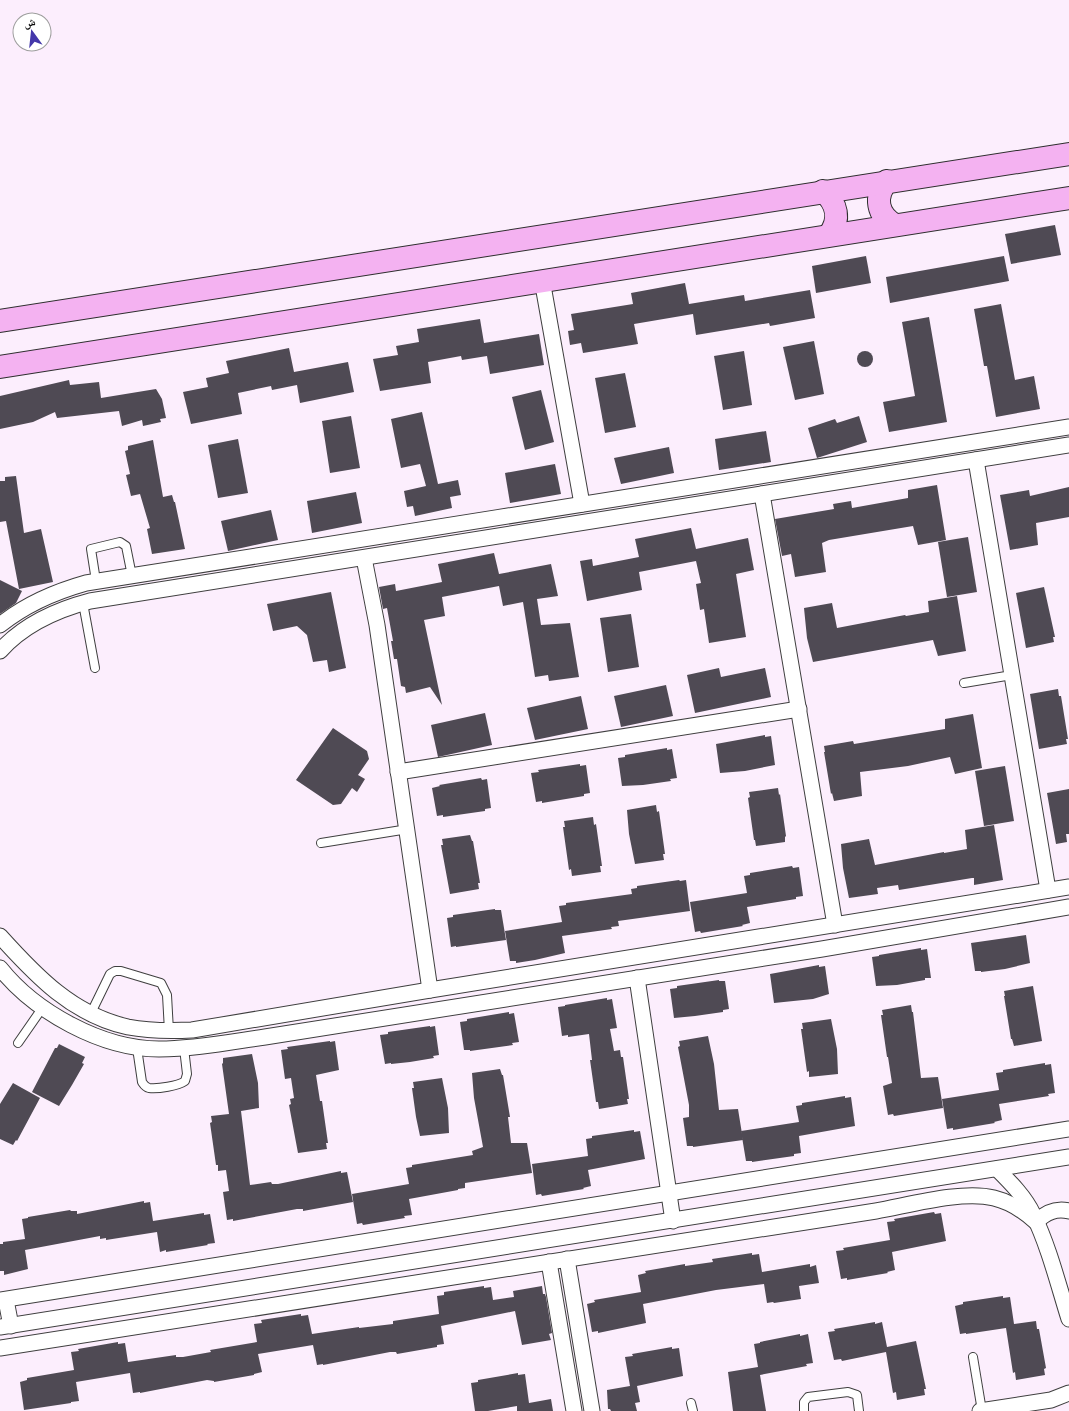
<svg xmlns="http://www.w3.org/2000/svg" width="1069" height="1411" font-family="'Crimson Pro','Noto Naskh Arabic',serif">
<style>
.building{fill:#4f4a54}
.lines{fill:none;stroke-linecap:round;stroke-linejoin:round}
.lane-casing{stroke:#3f3f3f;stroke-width:10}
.street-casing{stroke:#3f3f3f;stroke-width:17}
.secondary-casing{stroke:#2e2e2e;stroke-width:24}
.lane{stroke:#fff;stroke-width:8}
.street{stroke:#fff;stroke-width:15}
.secondary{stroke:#f4b2f1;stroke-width:22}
</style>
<rect width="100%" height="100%" fill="#fceefd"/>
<g class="building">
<polygon points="1055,225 1061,255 1011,264 1005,234"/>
<polygon points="866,256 871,283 816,293 812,266"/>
<polygon points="1004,256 1009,281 890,303 886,277"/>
<polygon points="685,283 689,304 744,295 745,301 810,290 815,318 770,326 769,323 696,335 693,314 634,324 638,344 583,353 581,343 570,345 568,331 574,330 571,314 633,304 631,293"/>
<polygon points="1001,304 1015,380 1034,376 1040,409 996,417 987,366 984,366 974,309"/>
<polygon points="929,317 947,422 889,432 883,402 915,396 902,322"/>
<polygon points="480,319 484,343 539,334 544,365 490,374 487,356 462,360 461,356 428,362 431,383 380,391 373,359 398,355 396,346 419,342 417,329"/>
<polygon points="814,341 824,394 795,400 783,347"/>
<polygon points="289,348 294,372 348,362 354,392 300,403 297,385 272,390 271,386 238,393 242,414 191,424 183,392 208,387 206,378 229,373 226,361"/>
<circle cx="865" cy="359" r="8"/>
<polygon points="744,351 752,405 723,410 714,356"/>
<polygon points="625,373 636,427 605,433 595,378"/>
<polygon points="69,380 70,385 99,382 101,398 156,389 162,399 166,418 160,419 161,422 143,426 142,420 122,426 119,411 57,418 55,412 33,422 0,429 0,396"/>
<polygon points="541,390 554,442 525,450 512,397"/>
<polygon points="422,412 438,484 458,480 461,495 450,497 452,508 415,516 413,506 407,507 404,491 426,486 420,464 401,468 391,419"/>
<polygon points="351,416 360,468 330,473 322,421"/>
<polygon points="859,416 867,442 817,458 808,428 835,419 837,423"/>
<polygon points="766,431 771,462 719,470 715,439"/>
<polygon points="238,439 248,493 218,498 208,445"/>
<polygon points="153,440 163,497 172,495 174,502 175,502 185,549 152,554 147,529 150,528 140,494 131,496 126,475 130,474 125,451 128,450 128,446"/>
<polygon points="669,447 674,473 621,484 614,458"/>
<polygon points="555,464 561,494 510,503 505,473"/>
<polygon points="16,476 24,533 41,529 53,582 19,589 6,521 0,522 0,481 5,481 5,477"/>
<polygon points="937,485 946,540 918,545 913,526 829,540 822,543 826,572 795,577 791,554 782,556 775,519 834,509 833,504 851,501 852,508 908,498 908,490"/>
<polygon points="1069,487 1069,517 1036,523 1038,545 1010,550 1000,495 1029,490 1030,496"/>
<polygon points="356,492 362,523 312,533 307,501"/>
<polygon points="271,510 278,540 228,551 221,521"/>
<polygon points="691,528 696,549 748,538 754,570 736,574 746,637 709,643 704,609 700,610 696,584 701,583 696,561 639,572 642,590 587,601 580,561 592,559 593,566 639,557 635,539"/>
<polygon points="968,537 977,592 947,597 938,542"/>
<polygon points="494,553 499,574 551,564 558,596 537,599 541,625 570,623 579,677 549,681 548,675 535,677 523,602 503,606 499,586 442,597 445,616 424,620 442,705 430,687 406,693 405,687 401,686 397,659 394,659 391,641 393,641 387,608 383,609 379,587 395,584 396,591 442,582 438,564"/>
<polygon points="0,580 22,591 16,603 0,614"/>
<polygon points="1044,587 1055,637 1053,637 1054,642 1026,648 1016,593"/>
<polygon points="331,592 346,668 329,672 327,660 313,662 307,635 297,626 273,631 267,604"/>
<polygon points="957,596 966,651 938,656 933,640 813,662 807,638 804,608 832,603 837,628 905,615 906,616 929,612 928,601"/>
<polygon points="631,614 639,667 608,672 600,618"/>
<polygon points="719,668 721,677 765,668 771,697 695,713 687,675"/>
<polygon points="666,685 673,716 621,727 614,696"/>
<polygon points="1058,689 1059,696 1061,696 1068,739 1066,739 1067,744 1039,749 1030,694"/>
<polygon points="581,696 588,729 535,740 527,708"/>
<polygon points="485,713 492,745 438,757 431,725"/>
<polygon points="973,714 982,768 955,774 950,757 908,766 860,772 862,796 834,801 832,793 831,794 824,752 825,752 824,746 853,741 854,744 945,729 945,719"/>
<polygon points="333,728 367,751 369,759 358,775 365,779 357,792 352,788 341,804 333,805 296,780"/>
<polygon points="765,735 765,737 771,736 775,765 745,771 720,773 716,744"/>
<polygon points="667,748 667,750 672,749 677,778 670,779 671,781 643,785 622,786 618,758 625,757 625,755"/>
<polygon points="580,764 580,766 586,765 590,793 584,794 584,796 542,803 542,801 536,802 531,773 539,772 538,770"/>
<polygon points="1005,766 1014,821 984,826 975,771"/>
<polygon points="481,778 482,780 487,779 491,808 485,809 485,811 443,817 443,815 437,816 432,788 440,786 439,785"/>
<polygon points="778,788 779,795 780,794 786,836 785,837 785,842 756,846 755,840 754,840 748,798 750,797 749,792"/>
<polygon points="1069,789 1069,834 1066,834 1067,842 1056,844 1047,793"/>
<polygon points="656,805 657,812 659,811 665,854 663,854 664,860 635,864 629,834 627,810"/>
<polygon points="593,817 594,825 596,824 602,866 600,866 601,872 572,876 571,869 569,870 563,827 565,827 564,821"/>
<polygon points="994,825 1003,880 974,885 974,878 972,878 899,890 898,885 877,888 878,894 849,898 843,868 841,844 869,839 875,865 944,852 944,853 967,849 965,830"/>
<polygon points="470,835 472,841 473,841 480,883 478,883 479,889 450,894 441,845 443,845 442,839"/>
<polygon points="792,866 793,868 799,867 803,896 796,897 796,899 747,907 750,923 742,925 743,926 701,933 700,931 695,932 690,902 747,893 744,876 750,875 750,873"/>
<polygon points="679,880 680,881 686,880 690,911 618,921 619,926 611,927 612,929 562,936 565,953 535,960 516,963 516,961 510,961 505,931 562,922 559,906 566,905 566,903 632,894 631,889 637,888 637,886"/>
<polygon points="495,909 495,910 501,910 506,940 456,947 456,946 451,947 447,918 453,917 453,915"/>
<polygon points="1026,935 1030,963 1005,969 981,972 981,971 975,971 971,943"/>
<polygon points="921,948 921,950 927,949 931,978 925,978 925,980 897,985 876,986 872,957 879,956 879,955"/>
<polygon points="819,965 819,967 825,966 829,994 813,999 774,1003 770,974"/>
<polygon points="719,980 719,981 725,981 729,1009 723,1010 723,1012 695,1016 674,1018 670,989 677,988 677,986"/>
<polygon points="1033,986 1042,1041 1014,1046 1012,1039 1011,1039 1004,996 1005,996 1004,991"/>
<polygon points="607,998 607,1000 612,999 617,1028 610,1029 614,1051 620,1050 621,1057 623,1057 629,1099 627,1099 628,1104 599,1109 598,1102 596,1102 590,1060 592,1060 589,1034 568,1037 568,1035 562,1036 558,1007 565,1006 565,1005"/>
<polygon points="911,1005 912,1012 913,1012 921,1078 938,1077 943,1108 894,1116 893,1114 888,1115 883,1086 892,1083 888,1057 887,1057 881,1015 883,1015 882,1010"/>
<polygon points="509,1012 509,1014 514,1013 519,1042 512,1043 513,1045 470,1051 470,1050 464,1050 460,1022 467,1021 467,1019"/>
<polygon points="831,1019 837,1049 838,1074 809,1077 809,1071 807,1072 801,1029 803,1029 802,1023"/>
<polygon points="430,1026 430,1027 435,1026 439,1055 433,1056 434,1058 410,1062 391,1064 391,1063 385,1064 380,1035 388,1034 388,1032"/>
<polygon points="708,1036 714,1064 719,1110 738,1109 743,1140 693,1147 693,1146 687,1146 683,1118 689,1117 689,1105 678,1047 680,1046 679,1041"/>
<polygon points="330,1041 330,1042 335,1041 339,1070 316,1075 320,1101 322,1101 328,1143 326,1143 327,1149 298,1153 289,1105 291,1104 290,1099 294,1098 291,1078 285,1079 281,1050 288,1049 287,1047"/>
<polygon points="59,1044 85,1057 82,1063 84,1064 72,1085 59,1106 32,1092 55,1048 57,1048"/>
<polygon points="252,1054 258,1083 259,1108 241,1111 250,1185 271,1182 272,1184 278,1184 341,1171 341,1173 347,1172 353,1202 303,1211 303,1209 297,1209 233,1221 233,1219 227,1220 223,1192 229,1191 226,1170 218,1171 218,1165 216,1165 210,1123 212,1122 211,1116 229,1114 222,1064 223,1063 223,1058"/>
<polygon points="1045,1063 1045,1065 1051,1064 1055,1093 1048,1094 1049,1096 999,1104 1002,1120 994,1122 995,1123 953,1130 953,1128 947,1129 942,1099 999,1090 996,1073 1003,1072 1003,1070"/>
<polygon points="500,1069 502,1075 503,1075 510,1117 508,1117 511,1143 527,1143 532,1173 465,1183 465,1188 458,1189 458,1190 409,1199 412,1215 404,1216 405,1218 363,1225 362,1223 357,1224 352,1194 409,1184 406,1168 412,1167 412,1165 473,1155 472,1151 483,1147 474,1098 472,1073"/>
<polygon points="442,1078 448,1108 449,1133 420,1136 416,1117 412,1088 414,1088 413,1082"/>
<polygon points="13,1083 40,1098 17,1141 16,1140 13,1145 0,1139 0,1104"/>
<polygon points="845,1096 845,1098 851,1097 855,1126 799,1136 801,1153 794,1154 794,1156 752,1162 752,1161 746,1161 741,1131 799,1122 796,1106 802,1105 802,1103"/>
<polygon points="634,1130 634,1132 640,1131 645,1159 588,1170 591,1186 583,1188 584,1189 542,1196 541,1194 536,1195 532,1164 588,1156 586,1139 592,1138 592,1136"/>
<polygon points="144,1201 144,1203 150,1202 153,1221 204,1213 204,1215 210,1214 215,1243 207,1244 208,1245 166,1252 166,1250 160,1252 157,1232 106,1240 106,1238 100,1239 100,1236 25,1250 28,1269 4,1275 4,1271 0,1271 0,1244 3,1244 3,1242 25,1239 22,1219 28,1218 28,1217 70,1210 71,1211 77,1211 77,1214"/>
<polygon points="934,1212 935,1214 941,1213 946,1241 892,1252 895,1270 887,1272 888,1273 847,1280 847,1278 841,1279 836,1251 844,1250 843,1248 890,1240 887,1222 895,1221 894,1219"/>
<polygon points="752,1253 752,1255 759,1254 762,1272 810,1264 810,1267 816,1265 819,1283 799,1286 801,1299 774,1303 773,1302 767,1303 764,1284 716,1290 643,1304 646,1323 598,1333 598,1331 592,1332 587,1304 595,1302 594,1300 641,1292 638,1275 646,1273 645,1271 685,1264 685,1266 713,1262 712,1259"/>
<polygon points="484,1286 484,1288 491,1287 493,1300 514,1297 513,1291 542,1286 543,1294 545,1294 546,1297 552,1333 549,1334 551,1340 522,1345 515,1311 441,1326 444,1344 437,1345 437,1347 397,1354 396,1352 390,1352 323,1365 323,1364 317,1365 313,1345 258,1354 262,1372 254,1374 254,1375 214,1382 214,1381 207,1380 140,1393 140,1392 133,1393 130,1373 76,1382 79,1401 71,1402 71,1403 24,1410 20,1382 27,1380 27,1378 74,1370 71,1352 79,1351 78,1349 118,1342 118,1344 125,1343 128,1362 176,1355 176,1357 183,1357 211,1352 210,1350 257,1342 254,1324 262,1323 261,1320 301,1314 301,1316 308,1315 312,1334 359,1327 359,1328 393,1324 393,1321 439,1314 437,1296 444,1295 444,1292"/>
<polygon points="1003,1296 1003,1298 1010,1297 1014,1324 1036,1321 1037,1329 1039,1329 1046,1368 1044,1369 1045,1375 1016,1380 1015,1372 1013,1373 1006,1328 966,1334 966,1333 960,1334 955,1306 963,1304 963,1302"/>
<polygon points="875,1322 875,1324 882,1322 887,1347 916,1341 926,1389 924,1389 925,1395 897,1400 896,1392 893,1393 886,1352 842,1361 841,1359 834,1360 828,1332 835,1331 834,1329"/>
<polygon points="800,1334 800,1336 808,1334 813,1363 806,1364 807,1366 760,1375 766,1411 733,1411 728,1372 758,1367 754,1344 760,1343 760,1342"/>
<polygon points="672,1347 672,1349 679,1348 683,1376 637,1386 640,1402 635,1403 637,1411 611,1411 610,1409 608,1409 607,1390 630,1386 625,1357 633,1356 632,1354"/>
<polygon points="518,1373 518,1375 525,1374 529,1403 551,1399 553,1411 517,1411 517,1406 488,1411 475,1411 471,1383 478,1382 478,1380"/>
</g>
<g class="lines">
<defs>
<g id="lane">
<polyline points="96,581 91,549 120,542 126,546 132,576"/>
<polyline points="83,603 95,668"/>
<polyline points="964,683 1012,675"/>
<polyline points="321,843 408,829"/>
<polyline points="91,1013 110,974 115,971 121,971 161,983 167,995 169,1031"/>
<polyline points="18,1043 43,1007"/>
<path d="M137 1048 142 1082C144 1085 145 1087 149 1088 158 1089 178 1086 185 1081L187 1074 184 1048"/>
<polyline points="973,1357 982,1411"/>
<polyline points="691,1403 693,1411"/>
<polyline points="804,1411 804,1402 808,1397 848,1392 857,1395 859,1411"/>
</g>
<g id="street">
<polyline points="542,280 582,504"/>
<polyline points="976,460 1048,890"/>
<polyline points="762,494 835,925"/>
<polyline points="364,558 377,625 430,990"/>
<path d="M0 625C26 604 54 592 86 583L1069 427"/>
<path d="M0 651C24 624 56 610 90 601L1069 445"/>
<polyline points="398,772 799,709"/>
<path d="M0 936C36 976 73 1015 128 1027 149 1031 171 1031 192 1030L430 990 1069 887"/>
<path d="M0 968C35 1012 102 1049 159 1049 194 1049 230 1042 265 1037L822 949 1069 907"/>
<polyline points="637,978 673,1221"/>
<path d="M997 1169C1011 1183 1025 1197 1033 1214 1049 1247 1058 1284 1069 1319"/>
<polyline points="567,1259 592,1411"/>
<polyline points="549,1262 574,1411"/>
<polyline points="0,1300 1069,1129"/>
<polyline points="6,1300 11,1326"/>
<polyline points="0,1327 1069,1157"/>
<path d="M0 1348 876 1211C910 1205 962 1190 994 1198 1011 1202 1024 1211 1036 1222 1046 1212 1056 1208 1069 1211"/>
<polyline points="980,1411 1051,1400 1069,1393"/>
</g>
<g id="secondary">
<path d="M887 181C874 197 877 215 895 225"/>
<path d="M823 191C837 203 841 220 829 235"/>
<polyline points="0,321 1069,154"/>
<polyline points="0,367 1069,198"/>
</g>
</defs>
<use href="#lane" class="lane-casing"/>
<use href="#street" class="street-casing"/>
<use href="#secondary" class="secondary-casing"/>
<use href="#lane" class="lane"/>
<use href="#street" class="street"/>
<use href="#secondary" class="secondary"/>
</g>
<g transform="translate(32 32) rotate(345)"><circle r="19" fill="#ffffff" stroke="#9e9e9e"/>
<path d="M0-3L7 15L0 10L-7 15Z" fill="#4437aa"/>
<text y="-6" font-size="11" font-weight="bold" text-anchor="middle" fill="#0c0c0c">ش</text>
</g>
</svg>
